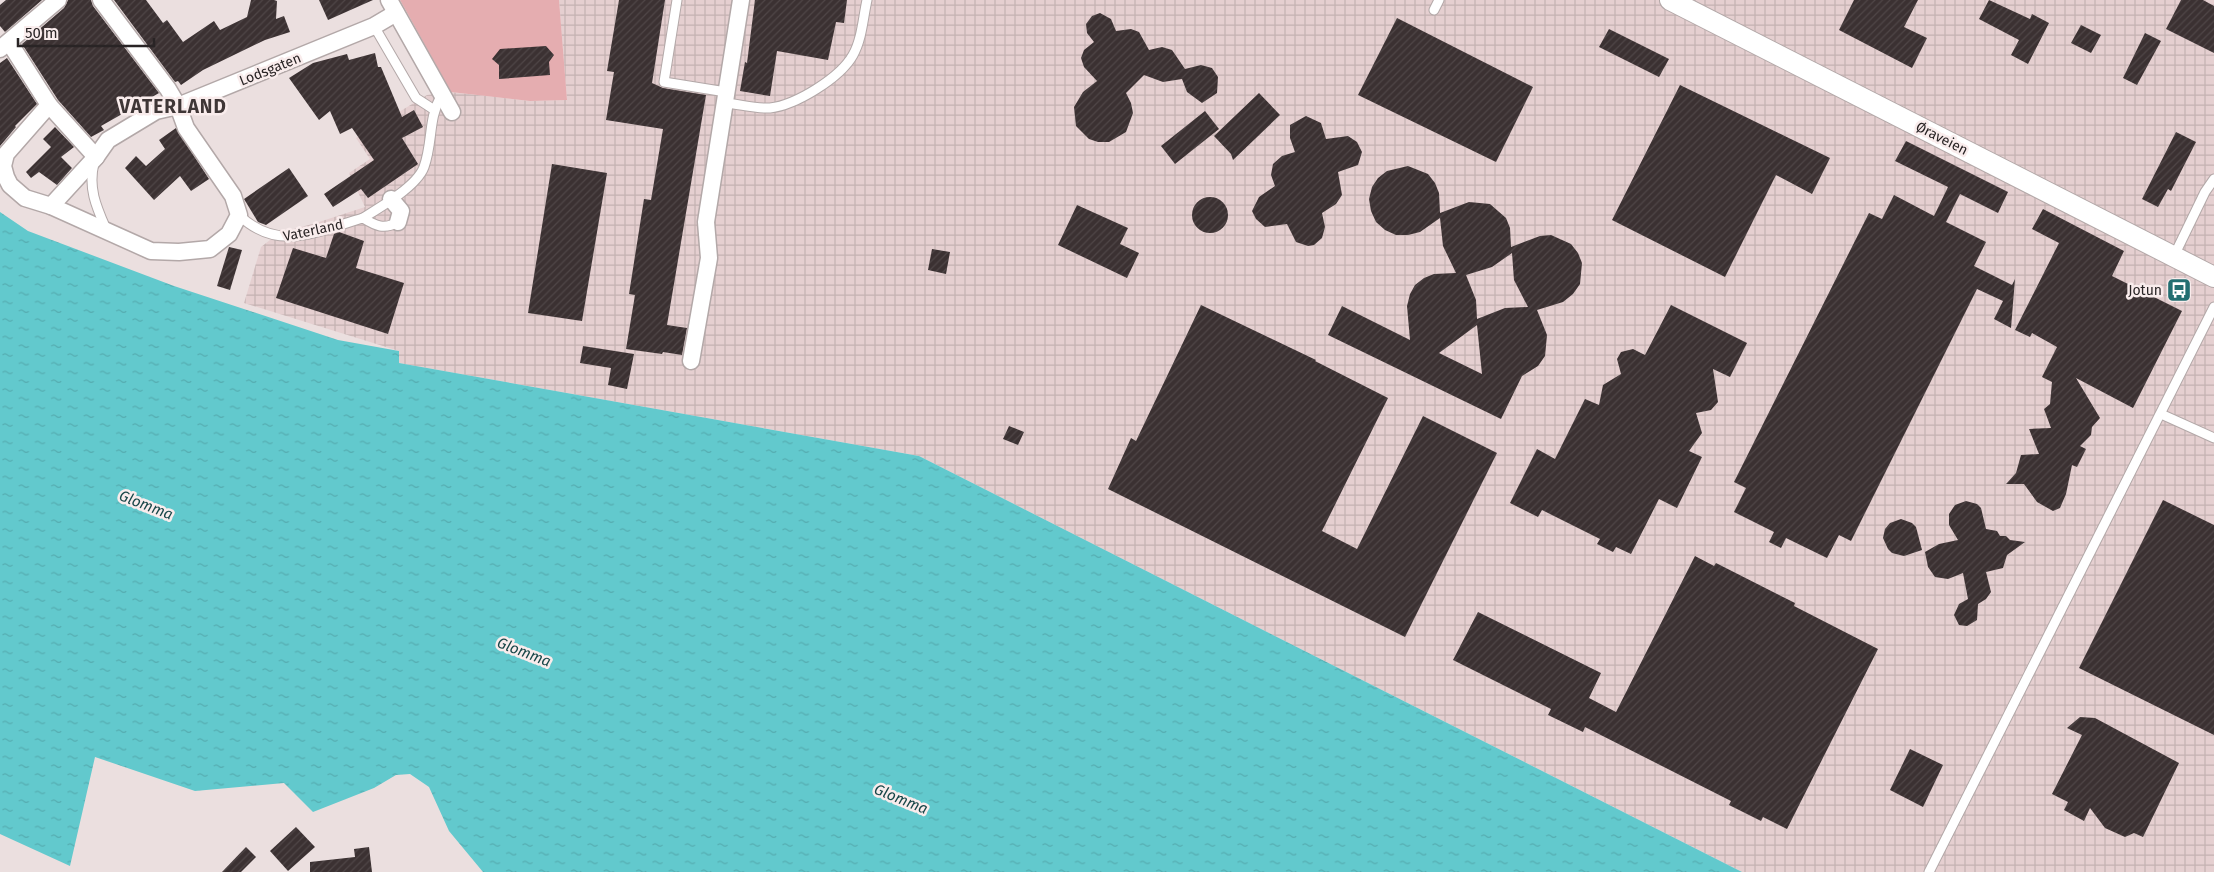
<svg xmlns="http://www.w3.org/2000/svg" width="2214" height="872" font-family="'Fira Sans',sans-serif">
<style>
.industrial{fill:url(#industrial-grid)}
.green{fill:#e5adb0}
.water{fill:url(#water-ripples)}
.building{fill:url(#building-hatch);fill-rule:evenodd}
.lines{fill:none;stroke-linecap:round;stroke-linejoin:round}
.service-casing{stroke:#b3a8a8;stroke-width:11}
.minor-casing{stroke:#b3a8a8;stroke-width:19}
.tertiary-casing{stroke:#b3a8a8;stroke-width:22}
.service{stroke:#fff;stroke-width:9}
.minor{stroke:#fff;stroke-width:16}
.tertiary{stroke:#fff;stroke-width:20}
.labels{text-anchor:middle;stroke-width:5;stroke-linejoin:round;paint-order:stroke}
.street-label{font-size:14px;fill:#292425;stroke:#f9ecec}
.poi-label{font-size:14px;fill:#292425;stroke:#f9ecec;text-anchor:end}
.water-label{font-size:15px;font-style:italic;fill:#174648;stroke:#f9ecec}
.district-label{font-size:19px;font-weight:bold;letter-spacing:1px;fill:#3f3636;stroke:#f9ecec}
</style>
<defs>
<pattern id="industrial-grid" width="8" height="8" patternUnits="userSpaceOnUse" patternTransform="scale(1.25)"><rect width="8" height="8" fill="#e5cfd0"/><path d="M0 4h8M4 0v8" fill="none" stroke="#c4b2b2"/></pattern>
<pattern id="water-ripples" width="26" height="14" patternUnits="userSpaceOnUse" patternTransform="scale(1.25)"><rect width="26" height="14" fill="#62c9cd"/><path d="M2 4q2-2 4 0t4 0M15 11q2-2 4 0t4 0" fill="none" stroke="#55acb0"/></pattern>
<pattern id="building-hatch" width="6" height="6" patternUnits="userSpaceOnUse" patternTransform="scale(1.25)"><rect width="6" height="6" fill="#3b3132"/><path d="M-1 1l2-2M0 6l6-6M5 7l2-2" fill="none" stroke="#4f4647"/></pattern>
</defs>
<rect width="100%" height="100%" fill="#ebdfdf"/>
<polygon class="industrial" points="559,0 2214,0 2214,872 1742,872 919,456 399,363 399,351 244,303 261,247 279,233 316,223 365,207 349,173 370,159 356,138 427,95 451,92 530,101 567,100"/>
<polygon class="green" points="400,0 559,0 567,100 530,101 451,92"/>
<polygon class="water" points="0,212 28,231 174,286 338,340 399,351 399,363 919,456 1742,872 483,872 449,831 429,787 410,774 396,775 374,788 313,812 284,783 195,791 95,757 70,866 0,834"/>
<g class="building">
<polygon points="6,0 42,0 5,32 0,26 0,5"/>
<polygon points="68,0 91,0 93,6 159,93 101,126 104,130 91,137 58,100 22,44 64,8"/>
<polygon points="114,0 146,0 163,23 167,20 183,42 214,21 220,30 247,17 251,0 274,0 277,1 276,19 284,16 290,32 265,40 203,70 181,85 178,81 175,82"/>
<polygon points="319,0 373,0 328,20"/>
<polygon points="619,0 665,0 652,83 663,88 706,95 667,325 687,328 682,355 663,352 662,354 626,349 635,295 629,294 644,199 651,200 663,129 606,120 614,72 607,71"/>
<polygon points="755,0 847,0 844,23 836,22 828,60 777,51 770,96 740,91 745,62 747,63"/>
<polygon points="1854,0 1918,0 1904,27 1927,38 1912,68 1839,30"/>
<polygon points="1989,0 2030,19 2032,14 2049,23 2028,64 2011,55 2019,40 1979,19"/>
<polygon points="2181,0 2203,0 2214,6 2214,53 2166,29"/>
<polygon points="1100,13 1111,19 1116,31 1131,29 1139,32 1149,50 1162,47 1172,50 1185,69 1201,65 1212,68 1218,77 1217,93 1202,103 1187,92 1182,79 1163,82 1144,75 1126,93 1131,103 1133,113 1126,132 1109,142 1098,142 1089,139 1076,126 1074,107 1083,92 1097,81 1084,67 1081,58 1084,50 1094,42 1087,33 1086,24 1092,16"/>
<polygon points="1397,18 1533,87 1496,162 1358,95"/>
<polygon points="2081,25 2101,35 2091,53 2071,43"/>
<polygon points="1609,29 1669,59 1659,77 1599,47"/>
<polygon points="2145,33 2161,41 2137,85 2123,78"/>
<polygon points="546,46 554,55 549,62 550,75 499,79 499,65 492,59 500,49"/>
<polygon points="375,53 378,67 381,67 402,117 414,110 423,127 402,138 418,164 368,198 361,189 333,207 324,194 374,160 352,128 340,134 330,111 319,120 289,78 313,63 347,54 349,60"/>
<polygon points="7,58 37,104 15,126 16,127 0,146 0,63"/>
<polygon points="1680,85 1830,158 1812,194 1776,175 1725,277 1612,220"/>
<polygon points="1259,93 1280,115 1233,160 1231,154 1214,136"/>
<polygon points="1205,111 1219,129 1175,164 1161,146"/>
<polygon points="1306,116 1321,123 1326,139 1348,136 1357,142 1362,152 1358,165 1338,172 1342,195 1336,204 1322,213 1325,227 1322,238 1314,245 1308,246 1296,242 1287,224 1265,227 1256,219 1252,211 1259,197 1275,186 1271,175 1273,164 1282,156 1295,152 1290,138 1290,125"/>
<polygon points="55,127 74,147 61,157 72,168 57,185 39,172 31,178 26,172 51,147 43,139"/>
<polygon points="176,128 209,179 191,191 180,176 154,200 125,168 136,156 146,166 165,149 159,140"/>
<polygon points="2176,132 2196,142 2171,191 2168,189 2158,207 2142,199"/>
<polygon points="1906,141 2008,192 1998,213 1960,194 1946,222 1986,242 1974,266 2012,285 2015,279 2011,328 1994,319 2003,301 1977,289 1851,541 1839,535 1827,558 1786,538 1781,548 1769,542 1774,532 1734,512 1746,488 1734,482 1869,213 1882,219 1894,195 1934,216 1948,187 1895,161"/>
<polygon points="552,164 607,173 582,321 528,313"/>
<path d="M1408 166 1428 174 1435 183 1439 193 1440 213 1469 202 1490 204 1506 218 1510 228 1511 247 1540 236 1551 235 1571 244 1578 253 1582 263 1580 284 1573 294 1563 302 1537 310 1547 335 1545 356 1538 366 1522 376 1501 419 1328 335 1342 306 1410 340 1407 306 1410 294 1415 285 1424 278 1434 274 1456 273 1443 246 1440 218 1420 232 1408 235H1396L1385 230 1376 222 1371 211 1369 199 1372 187 1378 178 1387 171ZM1512 253 1514 280 1528 307 1505 308 1477 319 1476 300 1466 275 1492 267ZM1477 325 1482 374 1439 353Z"/>
<polygon points="289,168 308,196 266,225 258,222 244,199"/>
<circle cx="1210" cy="215" r="18"/>
<polygon points="1077,205 1128,228 1120,244 1139,253 1127,278 1058,245"/>
<polygon points="2043,209 2124,251 2112,276 2182,311 2133,408 2076,378 2100,418 2092,427 2091,435 2080,446 2086,449 2077,467 2072,465 2066,494 2060,508 2053,511 2037,502 2024,484 2006,484 2016,473 2021,455 2039,454 2029,429 2051,428 2044,409 2050,404 2052,382 2042,377 2057,347 2032,333 2030,337 2015,330 2059,243 2032,229"/>
<polygon points="339,232 364,241 356,268 404,283 388,334 276,298 293,248 326,258 334,234"/>
<polygon points="229,247 242,250 230,290 217,286"/>
<polygon points="932,249 950,252 946,274 928,270"/>
<polygon points="1201,305 1316,360 1315,361 1388,398 1322,531 1357,549 1423,416 1497,453 1405,637 1108,489 1131,438 1136,441"/>
<polygon points="1671,305 1747,343 1730,377 1713,369 1718,402 1711,410 1696,413 1702,433 1689,451 1702,457 1677,508 1659,499 1631,554 1616,547 1613,552 1597,544 1600,539 1542,510 1538,517 1510,503 1537,449 1555,459 1585,399 1599,405 1603,385 1621,374 1617,359 1621,352 1633,349 1645,355"/>
<polygon points="583,346 634,354 627,389 608,385 611,368 580,363"/>
<polygon points="1009,426 1024,432 1018,445 1003,439"/>
<polygon points="2163,500 2214,525 2214,735 2079,668"/>
<polygon points="1966,501 1977,504 1981,508 1986,529 1997,531 2000,536 2006,536 2010,540 2025,542 2007,555 2003,568 1986,572 1991,592 1986,599 1978,604 1977,620 1967,626 1959,625 1954,615 1959,604 1968,599 1963,573 1948,579 1935,577 1928,567 1925,552 1939,544 1958,540 1949,525 1949,514 1955,505"/>
<polygon points="1901,519 1912,523 1916,527 1922,550 1904,556 1892,553 1888,549 1883,538 1885,529 1890,523"/>
<polygon points="1695,556 1714,566 1716,563 1795,603 1794,606 1878,649 1787,829 1763,817 1761,821 1729,805 1731,801 1585,727 1583,732 1548,715 1551,709 1453,660 1478,612 1601,673 1589,698 1616,712"/>
<polygon points="2080,717 2095,718 2179,763 2143,837 2134,833 2125,837 2105,828 2090,808 2084,821 2064,810 2068,802 2052,794 2082,735 2067,728"/>
<polygon points="1910,749 1943,765 1923,807 1890,790"/>
<polygon points="296,827 315,847 288,871 270,851"/>
<polygon points="246,847 256,857 241,872 222,872"/>
<polygon points="369,847 372,872 310,872 310,862 355,857 354,849"/>
</g>
<g class="lines">
<defs>
<g id="service">
<polyline points="677,0 664,82 726,92"/>
<polyline points="1434,10 1439,0"/>
<polyline points="374,26 416,98 433,109"/>
<path d="M725 103C739 104 756 109 770 108 796 105 840 78 853 55 862 39 863 18 867 0"/>
<path d="M94 163C88 188 96 206 106 229"/>
<path d="M239 215C278 253 318 231 363 218 376 226 384 230 398 222"/>
<path d="M363 218C381 207 417 186 424 167 433 142 428 119 441 96"/>
<polyline points="2174,256 2205,192 2214,179"/>
<polyline points="2161,414 2214,438"/>
<polyline points="1929,872 2214,307"/>
</g>
<g id="minor">
<polyline points="389,0 452,112"/>
<polyline points="9,42 49,105 96,157"/>
<polyline points="0,49 58,0"/>
<polyline points="49,105 6,154 3,166 6,177 10,185 25,198 51,206 151,251 179,252 210,249 229,234 239,215 233,196 186,128 178,106 168,89 101,0"/>
<polyline points="391,199 401,211 398,222"/>
<polyline points="51,206 96,157 108,140 156,111 178,106 374,26 396,13"/>
<polyline points="691,361 709,258 706,222 741,0"/>
</g>
<polyline id="tertiary" points="1670,0 2214,277"/>
</defs>
<use href="#service" class="service-casing"/>
<use href="#minor" class="minor-casing"/>
<use href="#tertiary" class="tertiary-casing"/>
<use href="#service" class="service"/>
<use href="#minor" class="minor"/>
<use href="#tertiary" class="tertiary"/>
</g>
<defs>
<symbol id="bus-square" viewBox="-11 -11 22 22"><rect x="-9" y="-9" width="18" height="18" rx="4" fill="#226e71" stroke="#f9ecec"/><path d="M-5-6H5V4H4V6H2V4H-2V6H-4V4H-5ZM-3.5-4V0h7V-4ZM-3.5 1.2v1.5H-2V1.2ZM2 1.2v1.5H3.5V1.2Z" fill="#fff"/></symbol>
</defs>
<g fill-rule="evenodd">
<use href="#bus-square" x="2165" y="276" width="28" height="28"/>
</g>
<g class="labels">
<g class="street-label">
<text transform="translate(270 69) rotate(-22)" y="5">Lodsgaten</text>
<text transform="translate(1942 138) rotate(27)" y="5">Øraveien</text>
<text transform="translate(313 230) rotate(-12)" y="5">Vaterland</text>
</g>
<g class="poi-label">
<text x="2162" y="295">Jotun</text>
</g>
<g class="water-label">
<text transform="translate(146 505) rotate(21)" y="5">Glomma</text>
<text transform="translate(524 652) rotate(21)" y="5">Glomma</text>
<text transform="translate(901 799) rotate(22)" y="5">Glomma</text>
</g>
<g class="district-label">
<text x="173" y="113">VATERLAND</text>
</g>
</g>
<path d="M18 38v8h136v-8" fill="none" stroke="#292425" stroke-width="2.5"/>
<text x="25" y="38" font-size="15" fill="#292425" stroke="#f9ecec" stroke-width="4" paint-order="stroke">50 m</text>
</svg>
